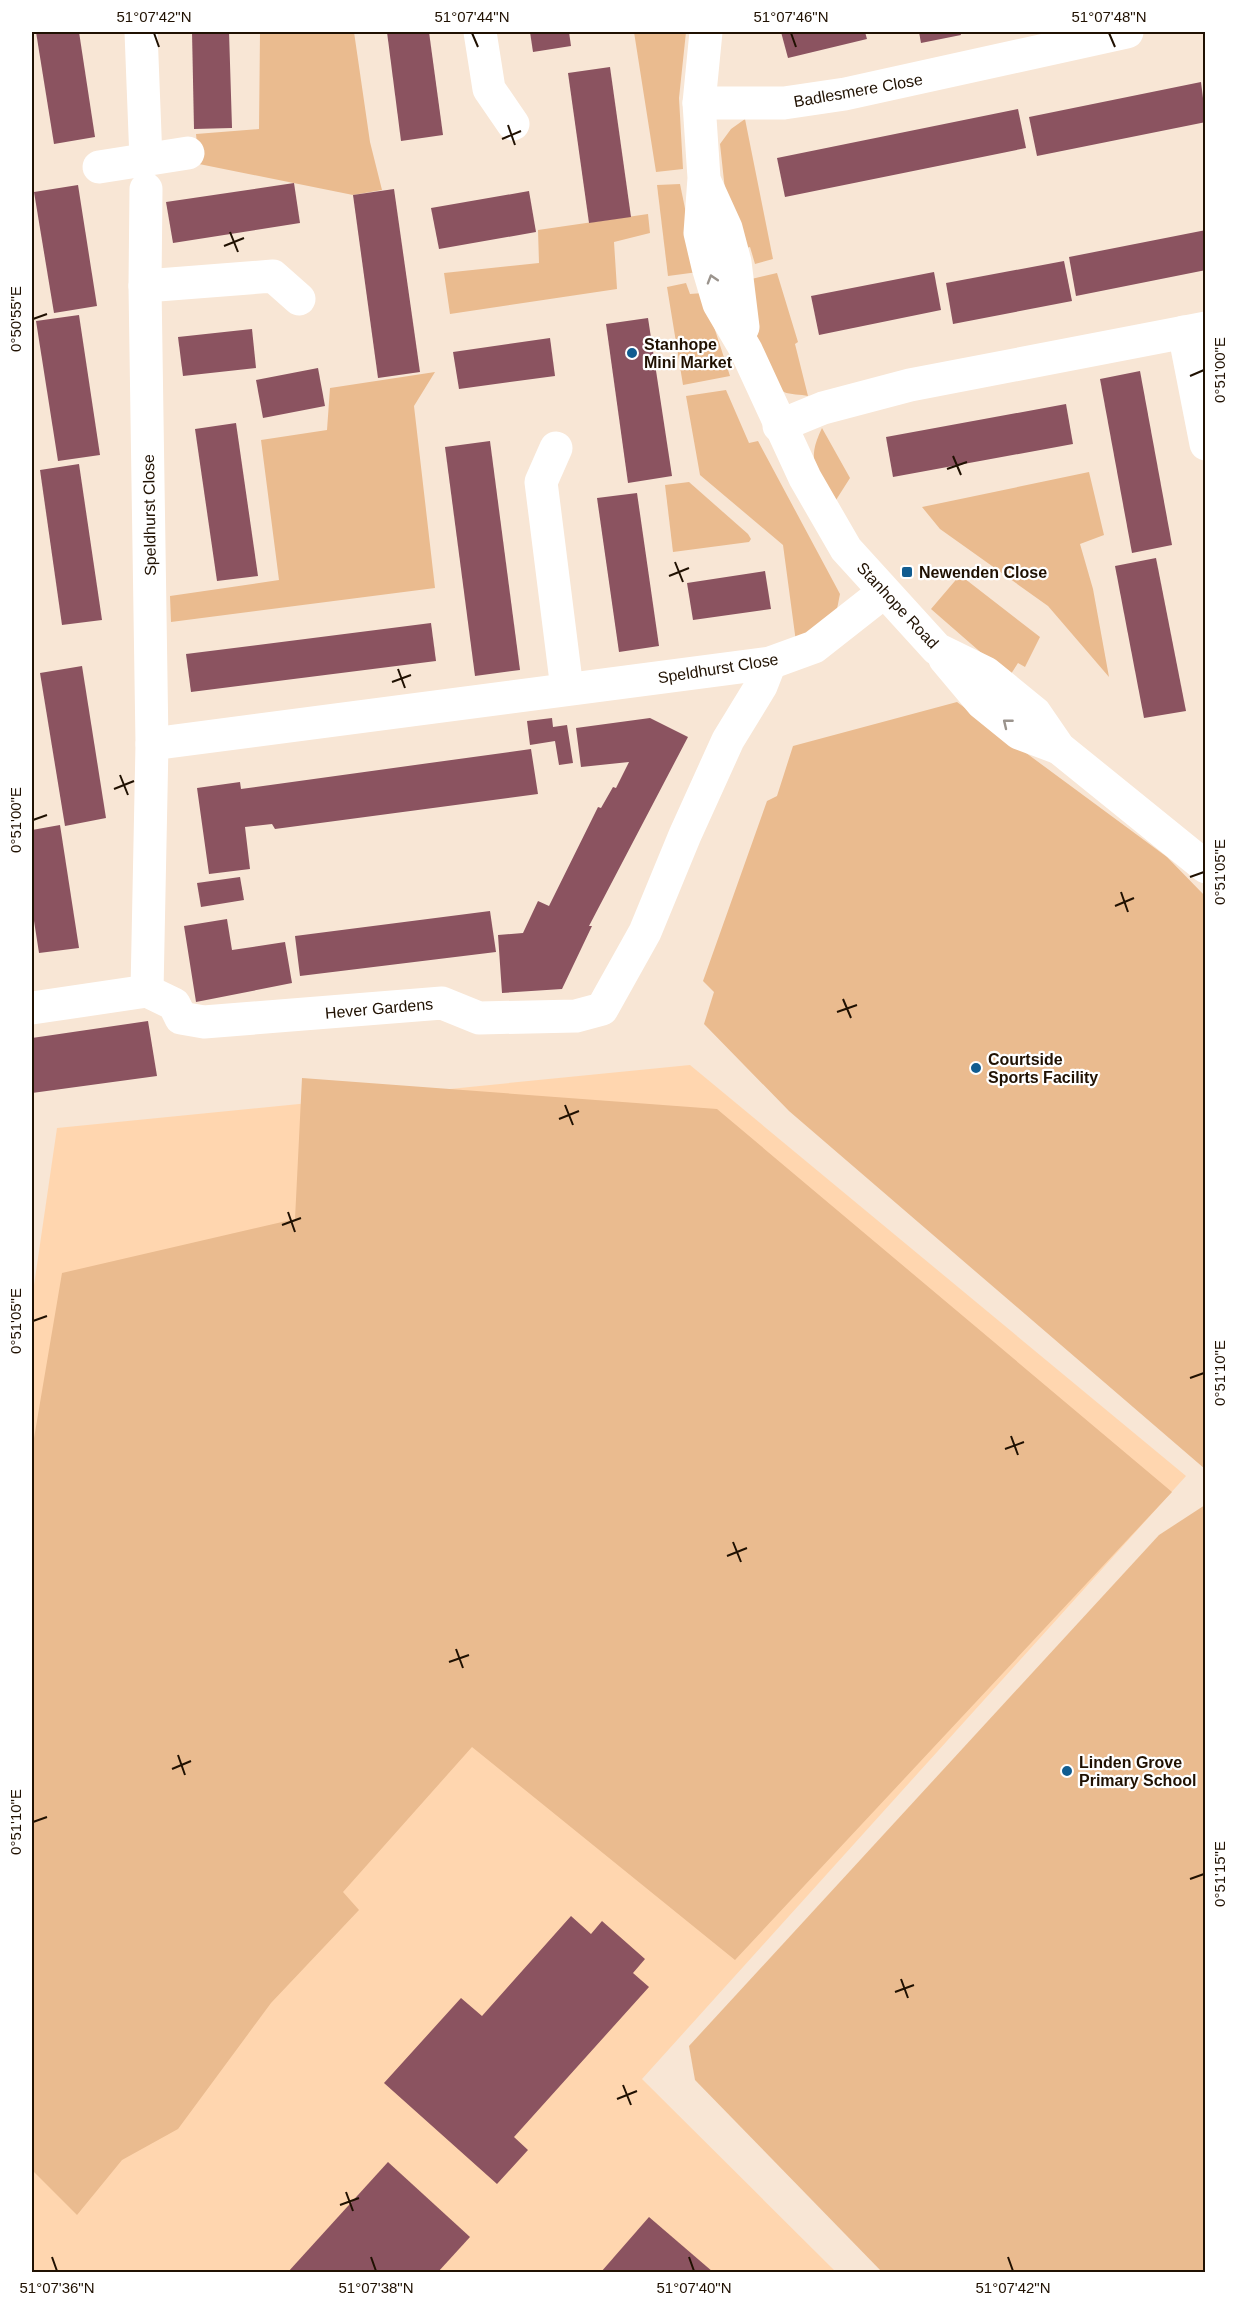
<svg xmlns="http://www.w3.org/2000/svg" width="1237" height="2304" font-family="Helvetica,sans-serif">
<style>
.built{fill:#ffd6af}
.green{fill:#eabb8f}
.building{fill:#8b5360}
.lines{fill:none;stroke-linecap:round;stroke-linejoin:round}
.minor{stroke:#fff;stroke-width:33}
.oneway{stroke:#9b948d}
.ticks{fill:none;stroke:#201102;stroke-width:2}
.poi-dot{fill:#115c90;stroke:#fff;stroke-width:2}
.labels{text-anchor:middle;stroke-width:4.5;stroke-linejoin:round;paint-order:stroke}
.street-label{font-size:16px;fill:#201102;stroke:#fff}
.poi-label{font-size:16px;font-weight:bold;fill:#201102;stroke:#fff;text-anchor:start}
.neatline{fill:none;stroke:#201102;stroke-width:2}
.ticks-label{font-size:15px;text-anchor:middle;fill:#201102}
</style>
<rect width="100%" height="100%" fill="#f8e6d5"/>
<polygon class="built" points="690,1065 1186,1476 642,2079 836,2272 32,2272 32,1299 57,1128"/>
<g class="green">
<polygon points="260,32 354,32 370,142 382,190 353,195 199,164 196,134 259,129"/>
<polygon points="634,32 686,32 679,98 683,169 656,172"/>
<polygon points="745,119 773,259 755,264 750,247 737,251 729,227 720,144 731,129"/>
<polygon points="680,184 698,272 668,276 657,185"/>
<polygon points="648,214 650,233 614,242 617,289 450,314 444,273 539,263 538,230"/>
<path d="M777 273 798 342 795 344 808 396C801 394 790 395 784 392 764 381 748 304 743 281Z"/>
<polygon points="686,283 690,294 703,293 730,376 683,385 667,287"/>
<polygon points="435,372 414,406 435,588 171,622 170,596 279,580 261,440 327,430 330,388"/>
<polygon points="726,390 749,443 758,441 840,594 837,609 796,642 783,545 700,475 686,396"/>
<path d="M822 428 850 478 836 500C817 470 805 463 822 428Z"/>
<polygon points="1089,472 1104,535 1080,544 1093,589 1109,677 1048,606 940,529 922,507"/>
<polygon points="689,482 748,534 751,539 749,542 673,552 665,485"/>
<polygon points="960,575 1040,637 1025,667 1018,663 1009,677 931,609"/>
<polygon points="957,702 1167,857 1205,896 1205,1469 789,1111 704,1024 714,992 703,981 767,801 777,796 793,746"/>
<polygon points="302,1078 717,1109 1172,1492 735,1960 472,1747 343,1892 359,1910 271,2003 178,2129 122,2160 77,2215 32,2170 32,1450 62,1273 295,1219"/>
<polygon points="1205,1505 1205,2272 882,2272 695,2080 689,2046 1159,1535"/>
</g>
<g class="building">
<polygon points="36,32 79,32 95,137 54,144"/>
<polygon points="192,32 229,32 232,128 194,129"/>
<polygon points="387,32 429,32 443,135 401,141"/>
<polygon points="530,32 569,32 571,46 533,52"/>
<polygon points="781,32 865,32 867,39 788,58"/>
<polygon points="919,32 960,32 961,35 921,43"/>
<polygon points="610,67 631,217 589,223 568,73"/>
<polygon points="1201,82 1206,122 1037,156 1029,117"/>
<polygon points="1018,109 1026,148 785,197 777,158"/>
<polygon points="294,183 300,223 173,243 166,202"/>
<polygon points="78,185 97,306 54,313 34,192"/>
<polygon points="394,189 420,372 378,378 353,195"/>
<polygon points="529,191 536,232 439,249 431,208"/>
<polygon points="1206,230 1206,270 1076,296 1069,257"/>
<polygon points="1064,261 1072,301 953,324 946,283"/>
<polygon points="934,272 941,310 819,335 811,296"/>
<polygon points="79,315 100,455 58,461 36,321"/>
<polygon points="648,318 672,476 628,483 606,324"/>
<polygon points="252,329 256,368 183,376 178,337"/>
<polygon points="550,338 555,376 459,389 453,352"/>
<polygon points="318,368 325,406 263,418 256,380"/>
<polygon points="1140,371 1172,545 1132,553 1100,379"/>
<polygon points="1066,404 1073,444 893,477 886,437"/>
<polygon points="236,423 258,576 217,581 195,429"/>
<polygon points="490,441 520,670 475,676 445,447"/>
<polygon points="79,464 102,620 62,625 40,470"/>
<polygon points="637,493 659,646 619,652 597,498"/>
<polygon points="1156,558 1186,711 1144,718 1115,566"/>
<polygon points="765,571 771,609 693,620 687,583"/>
<polygon points="431,623 436,661 191,692 186,654"/>
<polygon points="82,666 106,818 65,826 40,673"/>
<polygon points="552,718 553,727 567,725 573,763 559,765 555,741 530,745 527,721"/>
<polygon points="650,718 688,737 589,926 592,926 562,989 502,993 498,935 523,933 538,901 549,906 598,807 601,808 613,787 616,788 629,762 581,767 576,728"/>
<polygon points="531,749 538,794 275,829 272,824 245,827 250,869 209,874 197,788 240,782 241,789"/>
<polygon points="60,825 79,948 39,953 32,908 32,830"/>
<polygon points="240,877 244,900 201,907 197,883"/>
<polygon points="490,911 496,952 300,976 295,936"/>
<polygon points="227,919 232,950 285,942 292,983 196,1002 184,926"/>
<polygon points="148,1021 157,1076 32,1093 32,1038"/>
<polygon points="571,1916 591,1934 602,1921 645,1959 633,1973 649,1987 514,2137 528,2150 497,2184 384,2083 461,1998 482,2016"/>
<polygon points="388,2162 470,2237 438,2272 288,2272"/>
<polygon points="649,2217 713,2272 601,2272"/>
</g>
<g class="lines">
<g class="minor">
<polyline points="141,32 146,160"/>
<polyline points="480,32 489,89 513,124"/>
<polyline points="706,32 699,103 704,178 700,233 708,267 719,304 746,350 805,478 846,549 937,649 986,673 1035,713 1059,748 1206,867"/>
<polyline points="699,103 784,103 845,94 1127,32"/>
<polyline points="99,167 188,153"/>
<polyline points="706,184 726,228 735,262 743,327"/>
<polyline points="146,189 145,286 152,744 147,991"/>
<polyline points="145,286 273,276 299,299"/>
<polyline points="1184,332 1206,444"/>
<polyline points="779,426 823,408 910,385 1206,328"/>
<polyline points="556,448 541,482 567,689"/>
<polyline points="945,659 982,703 1019,733 1059,748"/>
<polyline points="152,744 770,663 814,647 884,592"/>
<polyline points="32,1008 147,991 174,1004 181,1018 204,1022 442,1003 479,1018 576,1016 602,1009 645,932 685,835 728,740 761,686 770,663"/>
</g>
</g>
<defs><path id="oneway-chevron" d="M-2-3.5L2.5 0L-2 3.5" fill="none" stroke-width="1.6" stroke-linecap="round" stroke-linejoin="round" transform="scale(1.5)"/></defs>
<g class="oneway">
<use href="#oneway-chevron" transform="translate(712 279) rotate(-107)"/>
<use href="#oneway-chevron" transform="translate(1007 723) rotate(-141)"/>
</g>
<path class="ticks" d="M154 33 159 47M472 33 478 47M791 33 796 47M1109 33 1115 47M508 125 515 145M502 139 521 131M230 232 238 252M224 246 244 238M33 319 47 314M1190 376 1204 370M953 456 961 475M947 469 967 462M675 562 683 582M669 576 689 568M398 669 405 688M392 682 411 675M120 775 128 795M114 789 134 781M33 820 47 815M1190 877 1204 872M1121 892 1128 912M1115 906 1134 898M843 999 851 1018M837 1012 857 1005M565 1105 573 1125M559 1119 579 1111M288 1212 295 1232M282 1225 301 1218M33 1321 47 1316M1190 1378 1204 1373M1011 1436 1018 1455M1005 1449 1024 1442M733 1542 741 1562M727 1556 747 1548M456 1649 463 1668M449 1662 469 1655M178 1755 185 1775M172 1769 191 1761M33 1822 47 1817M1190 1879 1204 1874M901 1979 908 1998M895 1992 914 1985M623 2085 631 2105M617 2099 637 2091M346 2192 353 2211M340 2205 359 2198M52 2257 57 2271M371 2257 376 2271M689 2257 694 2271M1008 2257 1013 2271"/>
<g class="poi-dot">
<circle cx="632" cy="353" r="6"/>
<rect x="901" y="566" width="12" height="12" rx="3"/>
<circle cx="976" cy="1068" r="6"/>
<circle cx="1067" cy="1771" r="6"/>
</g>
<g class="labels">
<g class="street-label">
<text transform="translate(858 90) rotate(-10)" y="6">Badlesmere Close</text>
<text transform="translate(149 515) rotate(-91)" y="6">Speldhurst Close</text>
<text transform="translate(898 605) rotate(47)" y="6">Stanhope Road</text>
<text transform="translate(718 668) rotate(-9)" y="6">Speldhurst Close</text>
<text transform="translate(379 1008) rotate(-5)" y="6">Hever Gardens</text>
</g>
<g class="poi-label">
<text x="644" y="350">Stanhope<tspan x="644" dy="18">Mini Market</tspan></text>
<text x="919" y="578">Newenden Close</text>
<text x="988" y="1065">Courtside<tspan x="988" dy="18">Sports Facility</tspan></text>
<text x="1079" y="1768">Linden Grove<tspan x="1079" dy="18">Primary School</tspan></text>
</g>
</g>
<rect width="1237" height="2304" fill="none" stroke="#ffffff" stroke-width="66"/>
<rect x="33" y="33" width="1171" height="2238" class="neatline"/>
<g class="ticks-label">
<text x="154" y="22">51°07'42"N</text>
<text x="472" y="22">51°07'44"N</text>
<text x="791" y="22">51°07'46"N</text>
<text x="1109" y="22">51°07'48"N</text>
<text transform="translate(16 319) rotate(-90)" y="5">0°50'55"E</text>
<text transform="translate(1220 370) rotate(-90)" y="5">0°51'00"E</text>
<text transform="translate(16 820) rotate(-90)" y="5">0°51'00"E</text>
<text transform="translate(1220 872) rotate(-90)" y="5">0°51'05"E</text>
<text transform="translate(16 1321) rotate(-90)" y="5">0°51'05"E</text>
<text transform="translate(1220 1373) rotate(-90)" y="5">0°51'10"E</text>
<text transform="translate(16 1822) rotate(-90)" y="5">0°51'10"E</text>
<text transform="translate(1220 1874) rotate(-90)" y="5">0°51'15"E</text>
<text x="57" y="2293">51°07'36"N</text>
<text x="376" y="2293">51°07'38"N</text>
<text x="694" y="2293">51°07'40"N</text>
<text x="1013" y="2293">51°07'42"N</text>
</g>
</svg>
